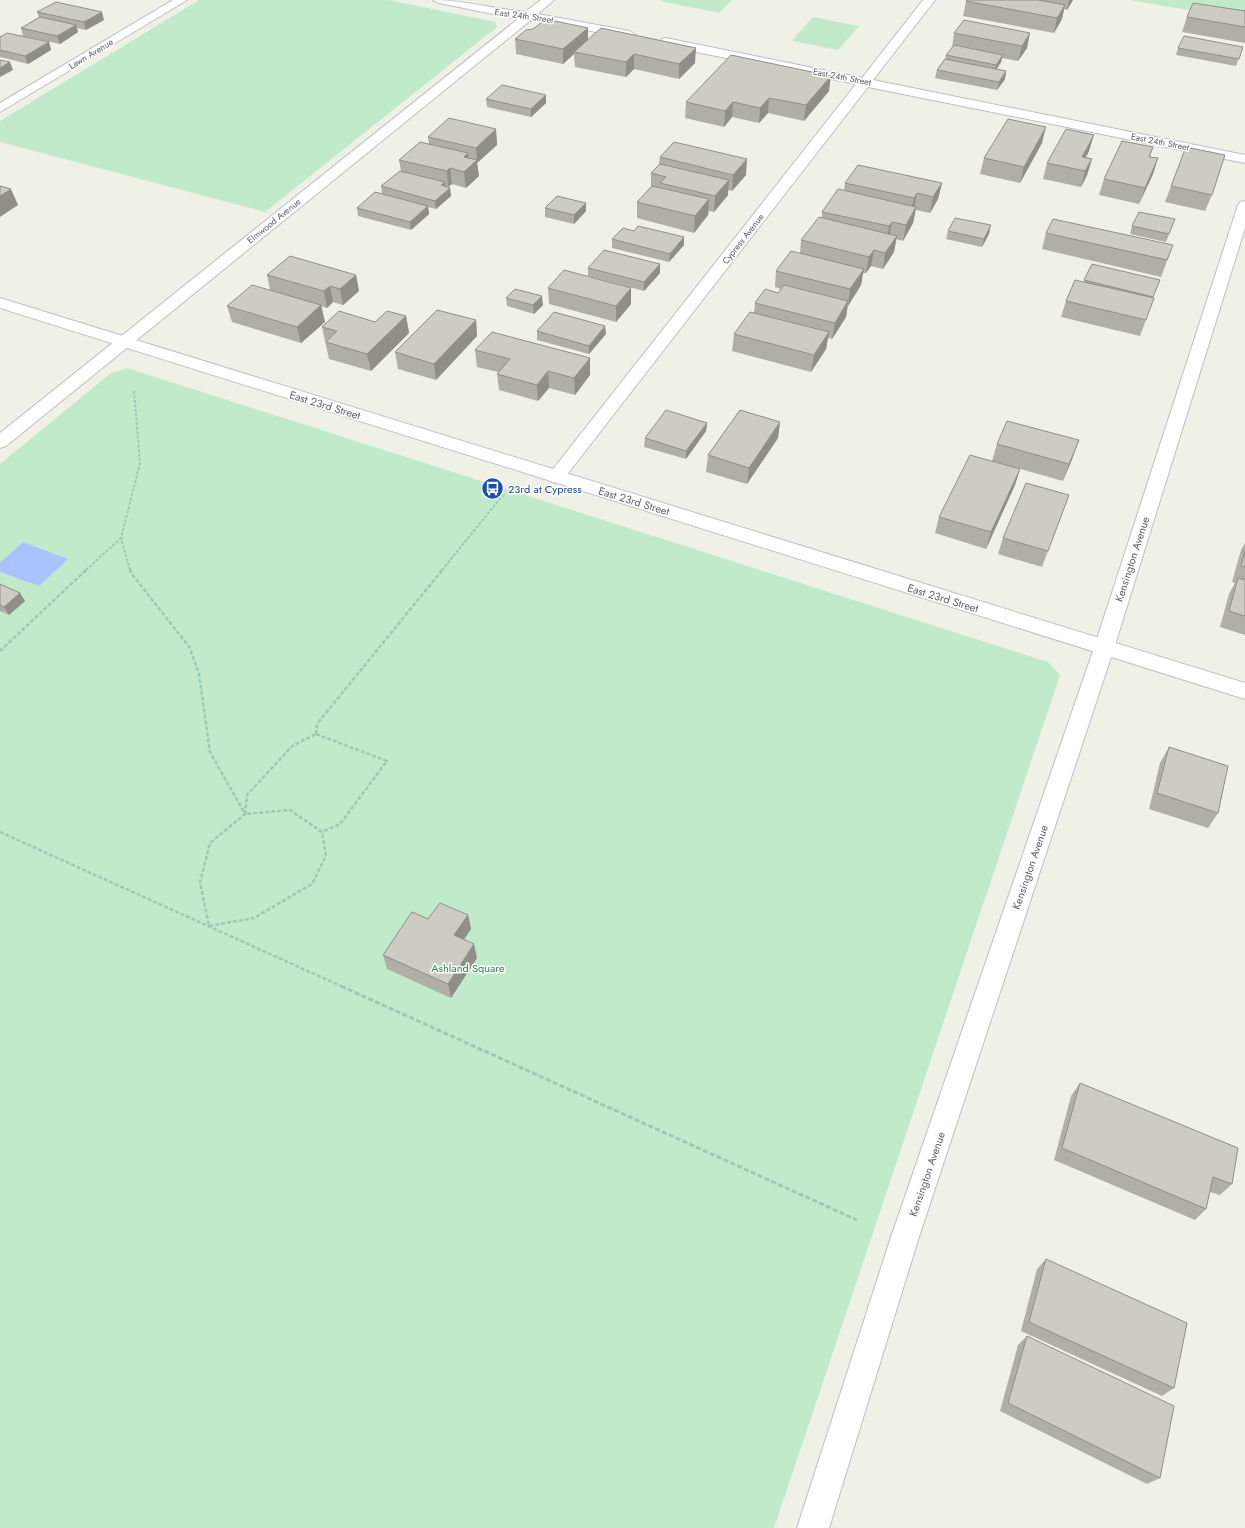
<svg xmlns="http://www.w3.org/2000/svg" width="1245" height="1528" font-family="Jost,sans-serif">
<style>
.green{fill:#c1eacb}
.water{fill:#a8c3ff}
.lines{fill:none;stroke-linecap:round;stroke-linejoin:round}
.street-casing{stroke:#bdbec5;stroke-width:2}
.secondary-casing{stroke:#c0c1c9;stroke-width:2}
.path-far2{stroke:#99cbb4;stroke-width:2;stroke-dasharray:3 1.5;stroke-linecap:butt}
.path-far1{stroke:#99cbb4;stroke-width:2.5;stroke-dasharray:4 2;stroke-linecap:butt}
.path{stroke:#99cbb4;stroke-width:3;stroke-dasharray:5 2.5;stroke-linecap:butt}
.street{fill:#fff;fill-rule:evenodd}
.secondary{fill:#fff;fill-rule:evenodd}
.wall{fill:#afafa7}
.shaded-wall{fill:#8f8f88}
.building{fill:#ccccc2;stroke:#8f8f88}
.labels{text-anchor:middle;stroke-width:3;stroke-linejoin:round;paint-order:stroke}
.far-street-label{font-size:9px;fill:#5d5f67;stroke:#fff}
.street-label{font-size:11px;fill:#5d5f67;stroke:#fff}
.transit-label{font-size:11px;fill:#164399;stroke:#fff;text-anchor:start}
.park-label{font-size:11px;fill:#2f8549;stroke:#fff}
</style>
<rect width="100%" height="100%" fill="#f0f1e6"/>
<g class="green">
<polygon points="199,0 389,0 495,22 497,27 265,212 0,142 0,121"/>
<polygon points="661,0 732,0 719,13 660,1"/>
<polygon points="1130,0 1245,0 1245,20"/>
<polygon points="813,17 859,26 838,50 792,41"/>
<polygon points="127,368 1048,662 1060,675 774,1528 0,1528 0,464 111,373"/>
</g>
<polygon class="water" points="23,542 68,559 39,586 0,572 0,563"/>
<g class="lines">
<defs>
<g id="street">
<polygon points="173,0 187,0 0,112 0,103"/>
<path d="M433 0C465 0 494 9 525 12L541 0H554L538 14 630 31 636 35 630 39 547 22 531 20 6 446 0 448V433L518 19 439 3Z"/>
<polygon points="923,0 935,0 873,80 1245,155 1245,163 868,87 562,481 556,483 550,481 547,477 550,473 856,84 666,46 662,45 660,42 662,39 666,38 862,78"/>
<polygon points="1245,201 1245,228 1114,648 918,1240 829,1528 797,1528 890,1240 1094,648 1238,205 1240,202"/>
</g>
<polygon id="secondary" points="0,298 1245,683 1245,699 0,308"/>
</defs>
<use href="#street" class="street-casing"/>
<use href="#secondary" class="secondary-casing"/>
<g class="path-far2">
<polyline points="86,570 121,538"/>
<polyline points="130,570 121,538 140,463 134,390"/>
<polyline points="442,570 503,495"/>
</g>
<g class="path-far1">
<polyline points="130,569 131,573 190,648 199,674 210,752 245,814 210,843 200,882 209,926 254,918 312,884 326,856 322,832"/>
<polyline points="0,651 87,569"/>
<polygon points="316,734 387,761 340,824 322,832 290,810 245,814 247,795 292,746"/>
<polyline points="316,734 317,724 443,569"/>
<polyline points="0,832 343,987"/>
</g>
<polyline class="path" points="341,986 857,1220"/>
<use href="#street" class="street"/>
<use href="#secondary" class="secondary"/>
</g>
<g class="wall">
<polygon points="967,0 1073,0 1067,10 1064,9 1062,19 1054,33 963,16 966,1"/>
<polygon points="1245,11 1245,43 1182,32 1187,17"/>
<polygon points="37,12 104,20 86,30 77,28 78,32 60,44 23,36 21,28 39,17"/>
<polygon points="964,20 1027,48 1018,61 1002,58 1001,62 997,69 1006,71 1005,79 997,90 935,78 937,70 945,59 946,55 952,48 954,33"/>
<polygon points="588,28 588,39 695,63 679,79 634,69 626,77 575,67 574,54 563,64 516,54 515,39"/>
<polygon points="0,37 49,42 51,50 28,64 0,57"/>
<polygon points="1243,47 1236,66 1176,55 1178,48"/>
<polygon points="829,91 804,121 768,113 759,123 732,117 724,127 685,118 686,102"/>
<polygon points="546,95 546,103 531,117 487,107 486,99"/>
<polygon points="496,129 497,145 477,163 479,176 466,188 452,184 448,187 450,188 451,196 436,209 428,207 429,214 411,230 358,216 357,208 382,194 381,186 401,171 399,160 429,144 428,137"/>
<polygon points="1042,143 1020,183 980,174 984,158"/>
<polygon points="1153,147 1150,157 1158,158 1153,174 1139,204 1099,195 1104,179"/>
<polygon points="1089,151 1086,157 1092,159 1087,175 1081,187 1043,179 1047,163"/>
<polygon points="660,157 746,175 732,191 728,190 728,195 714,212 709,211 708,215 694,233 637,218 637,202 651,187 651,173 659,164"/>
<polygon points="845,183 942,183 938,199 930,213 916,210 913,223 903,241 896,239 894,252 883,269 871,266 866,273 863,273 861,285 848,306 846,317 832,339 828,338 826,349 811,372 732,351 734,334 754,313 755,303 778,293 781,289 775,287 776,271 800,253 801,240 822,218 822,212 844,191"/>
<polygon points="1171,186 1212,195 1205,211 1165,202"/>
<polygon points="586,203 586,211 574,224 545,217 545,208"/>
<polygon points="1175,219 1166,242 1130,234 1132,226"/>
<polygon points="948,231 989,234 982,247 946,239"/>
<polygon points="1046,233 1173,245 1161,277 1042,249"/>
<polygon points="684,237 684,245 669,262 612,248 612,239"/>
<polygon points="660,264 660,273 644,291 588,276 588,268"/>
<polygon points="1092,264 1154,298 1140,336 1061,317 1066,301 1084,282"/>
<polygon points="267,275 356,275 359,291 343,305 333,302 327,308 321,306 325,322 301,343 232,322 227,306 270,290"/>
<polygon points="548,288 631,288 631,304 616,322 549,304"/>
<polygon points="506,298 543,305 534,314 507,306"/>
<polygon points="406,316 409,333 371,371 329,359 322,327 375,322"/>
<polygon points="476,320 477,336 436,380 398,369 395,352"/>
<polygon points="605,326 606,334 589,354 537,340 537,331"/>
<polygon points="475,350 590,358 590,375 575,395 549,388 538,401 499,390 497,374 498,372 477,367"/>
<polygon points="780,422 778,438 747,484 706,472 708,455"/>
<polygon points="707,423 706,431 686,459 644,447 645,438"/>
<polygon points="997,444 1073,457 1063,481 992,461"/>
<polygon points="1020,469 1015,485 986,549 935,533 939,517"/>
<polygon points="1069,495 1042,567 998,554 1003,538"/>
<polygon points="1245,543 1245,635 1220,627 1229,594 1235,583 1232,582 1241,550"/>
<polygon points="0,584 20,593 25,601 9,615 0,611"/>
<polygon points="1169,747 1218,813 1208,828 1149,809 1160,763"/>
<polygon points="468,915 471,929 464,939 477,958 451,998 387,969 383,955 428,919"/>
<polygon points="1080,1083 1232,1184 1220,1195 1210,1192 1206,1209 1195,1220 1054,1160 1071,1096"/>
<polygon points="1046,1259 1174,1388 1162,1396 1021,1331 1037,1269"/>
<polygon points="1027,1336 1160,1478 1147,1484 1000,1411 1018,1345"/>
</g>
<g class="shaded-wall">
<polygon points="1069,0 1073,0 1067,10"/>
<polygon points="1065,5 1062,19 1054,33 1057,18"/>
<polygon points="102,12 104,20 86,30 84,22"/>
<polygon points="76,25 78,32 60,44 57,36"/>
<polygon points="588,28 588,42 574,52 574,54 563,64 563,49"/>
<polygon points="1030,33 1027,48 1018,61 1022,46"/>
<polygon points="49,42 51,50 28,64 25,56"/>
<polygon points="696,48 695,63 679,79 679,64"/>
<polygon points="634,54 634,69 626,77 626,62"/>
<polygon points="1003,55 1001,62 994,73 996,65"/>
<polygon points="10,62 13,70 0,77 0,68"/>
<polygon points="1006,71 1005,79 997,90 999,82"/>
<polygon points="831,76 829,91 804,121 806,105"/>
<polygon points="546,95 546,103 531,117 531,109"/>
<polygon points="769,98 768,113 759,123 760,108"/>
<polygon points="733,102 732,117 724,127 725,111"/>
<polygon points="1046,127 1042,143 1020,183 1024,167"/>
<polygon points="496,129 497,145 477,163 479,176 466,188 464,172 464,157 468,153 469,167 477,160 476,148"/>
<polygon points="1094,135 1089,151 1079,170 1082,157"/>
<polygon points="1158,158 1153,174 1139,204 1145,188"/>
<polygon points="747,159 746,175 732,191 733,175"/>
<polygon points="1092,159 1087,175 1081,187 1085,171"/>
<polygon points="450,168 452,184 448,187 447,171"/>
<polygon points="729,180 728,195 714,212 715,196"/>
<polygon points="445,182 446,191 441,185"/>
<polygon points="942,183 938,199 930,213 933,197"/>
<polygon points="450,188 451,196 436,209 435,201"/>
<polygon points="11,189 18,205 0,217 0,196"/>
<polygon points="917,193 914,209 910,214 914,198"/>
<polygon points="709,199 708,215 694,233 695,216"/>
<polygon points="586,203 586,211 574,224 574,215"/>
<polygon points="428,206 429,214 411,230 410,222"/>
<polygon points="916,207 913,223 903,241 906,225"/>
<polygon points="892,222 889,238 886,243 889,226"/>
<polygon points="991,225 989,234 982,247 984,239"/>
<polygon points="897,236 894,252 883,269 885,253"/>
<polygon points="684,237 684,245 669,262 670,254"/>
<polygon points="874,250 871,266 866,273 869,257"/>
<polygon points="660,264 660,273 644,291 644,282"/>
<polygon points="864,269 861,285 848,306 850,289"/>
<polygon points="356,275 359,291 343,305 340,289"/>
<polygon points="330,286 333,302 327,308 324,291"/>
<polygon points="631,288 631,304 616,322 616,306"/>
<polygon points="542,296 543,305 534,314 533,305"/>
<polygon points="848,301 846,317 832,339 835,323"/>
<polygon points="321,305 325,322 301,343 297,327"/>
<polygon points="406,316 409,333 371,371 367,354"/>
<polygon points="476,320 477,336 436,380 434,364"/>
<polygon points="605,326 606,334 589,354 589,346"/>
<polygon points="829,332 826,349 811,372 814,355"/>
<polygon points="590,358 590,375 575,395 574,378"/>
<polygon points="548,371 549,388 538,401 537,385"/>
<polygon points="780,422 778,438 747,484 749,468"/>
<polygon points="707,423 706,431 686,459 686,451"/>
<polygon points="1079,440 1073,457 1063,481 1069,464"/>
<polygon points="1020,469 1015,485 986,549 991,532"/>
<polygon points="20,593 25,601 9,615 4,607"/>
<polygon points="468,915 471,929 457,950 454,935"/>
<polygon points="474,944 477,958 451,998 448,984"/>
</g>
<g class="building">
<polygon points="967,0 1038,0 1065,5 1057,18 966,1"/>
<polygon points="56,2 102,12 84,22 37,12"/>
<polygon points="1193,3 1245,11 1245,27 1187,17"/>
<polygon points="40,17 76,25 57,36 21,28"/>
<polygon points="546,19 588,28 563,49 515,39 526,30 533,29"/>
<polygon points="964,20 1030,33 1022,46 954,33"/>
<polygon points="601,28 696,48 679,64 634,54 626,62 574,52"/>
<polygon points="7,33 49,42 25,56 0,50 0,37"/>
<polygon points="1184,36 1243,47 1239,59 1178,48"/>
<polygon points="954,45 1003,55 996,65 946,55"/>
<polygon points="731,55 831,76 806,105 769,98 760,108 733,102 725,111 686,102"/>
<polygon points="945,59 1006,71 999,82 937,70"/>
<polygon points="0,60 10,62 0,68"/>
<polygon points="502,85 546,95 531,109 486,99"/>
<polygon points="449,118 496,129 476,148 428,137"/>
<polygon points="1008,119 1046,127 1024,167 984,158"/>
<polygon points="1066,129 1094,135 1082,157 1092,159 1085,171 1047,163"/>
<polygon points="1122,141 1153,147 1149,157 1158,158 1145,188 1104,179"/>
<polygon points="420,142 468,153 464,157 477,160 464,172 450,168 447,171 399,160"/>
<polygon points="674,142 747,159 733,175 660,157"/>
<polygon points="1186,147 1225,155 1212,195 1171,186"/>
<polygon points="660,164 729,180 715,196 660,183 666,177 651,173"/>
<polygon points="858,165 942,183 933,197 917,193 914,198 845,183"/>
<polygon points="400,171 445,182 441,185 450,188 435,201 381,186"/>
<polygon points="0,186 11,189 0,196"/>
<polygon points="652,186 709,199 695,216 637,202"/>
<polygon points="838,189 916,207 906,225 892,222 889,226 822,212"/>
<polygon points="375,192 428,206 410,222 357,208"/>
<polygon points="557,196 586,203 574,215 545,208"/>
<polygon points="1139,212 1175,219 1169,234 1132,226"/>
<polygon points="819,217 897,236 885,253 874,250 869,257 801,240"/>
<polygon points="955,218 991,225 984,239 948,231"/>
<polygon points="1053,219 1173,245 1167,260 1046,233"/>
<polygon points="638,226 684,237 670,254 612,239 623,228 634,231"/>
<polygon points="604,250 660,264 644,282 588,268"/>
<polygon points="791,251 864,269 850,289 776,271"/>
<polygon points="290,256 356,275 340,289 330,286 324,291 267,275"/>
<polygon points="1092,264 1160,280 1153,297 1084,280"/>
<polygon points="564,270 631,288 616,306 548,288"/>
<polygon points="1075,280 1154,298 1146,320 1066,301"/>
<polygon points="252,285 321,305 297,327 227,306"/>
<polygon points="784,285 848,301 835,323 755,303 765,289 778,293"/>
<polygon points="515,289 542,296 533,305 506,298"/>
<polygon points="437,310 476,320 434,364 395,352"/>
<polygon points="339,311 375,322 387,311 406,316 367,354 326,342 337,331 322,327"/>
<polygon points="554,312 605,326 589,346 537,331"/>
<polygon points="750,312 829,332 814,355 734,334"/>
<polygon points="492,332 590,358 574,378 548,371 537,385 497,374 510,359 475,350"/>
<polygon points="666,410 707,423 686,451 645,438"/>
<polygon points="740,410 780,422 749,468 708,455"/>
<polygon points="1007,421 1079,440 1069,464 997,444"/>
<polygon points="970,455 1020,469 991,532 939,517"/>
<polygon points="1026,483 1069,495 1048,551 1003,538"/>
<polygon points="1245,551 1245,567 1241,566"/>
<polygon points="1238,578 1245,580 1245,616 1229,611"/>
<polygon points="0,584 20,593 4,607 0,605"/>
<polygon points="1169,747 1228,766 1218,813 1157,793"/>
<polygon points="440,903 468,915 454,935 474,944 448,984 383,955 412,912 428,919"/>
<polygon points="1080,1083 1238,1148 1232,1184 1213,1177 1206,1209 1062,1148"/>
<polygon points="1046,1259 1187,1323 1174,1388 1029,1322"/>
<polygon points="1027,1336 1174,1406 1160,1478 1008,1403"/>
</g>
<defs>
<symbol id="bus-disc" viewBox="-11 -11 22 22"><circle r="9.5" fill="#1a4fb4" stroke="#fff"/><path d="M-5-6H5V4H4V6H2V4H-2V6H-4V4H-5ZM-3.5-4V0h7V-4ZM-3.5 1.2v1.5H-2V1.2ZM2 1.2v1.5H3.5V1.2Z" fill="#fff"/></symbol>
</defs>
<g fill-rule="evenodd">
<use href="#bus-disc" x="480" y="476" width="25" height="25"/>
</g>
<g class="labels">
<g class="far-street-label">
<text transform="translate(524 16) rotate(8)" y="3">East 24th Street</text>
<text transform="translate(91 54) rotate(-31)" y="3">Lawn Avenue</text>
<text transform="translate(842 77) rotate(11)" y="3">East 24th Street</text>
<text transform="translate(1160 142) rotate(11)" y="3">East 24th Street</text>
<text transform="translate(274 221) rotate(-39)" y="3">Elmwood Avenue</text>
<text transform="translate(743 239) rotate(-52)" y="3">Cypress Avenue</text>
</g>
<g class="street-label">
<text transform="translate(325 405) rotate(17)" y="4">East 23rd Street</text>
<text transform="translate(634 501) rotate(17)" y="4">East 23rd Street</text>
<text transform="translate(1132 559) rotate(-72)" y="4">Kensington Avenue</text>
<text transform="translate(943 598) rotate(17)" y="4">East 23rd Street</text>
<text transform="translate(1030 867) rotate(-71)" y="4">Kensington Avenue</text>
<text transform="translate(927 1174) rotate(-71)" y="4">Kensington Avenue</text>
</g>
<g class="transit-label">
<text x="508" y="493">23rd at Cypress</text>
</g>
<g class="park-label">
<text x="468" y="972">Ashland Square</text>
</g>
</g>
</svg>
